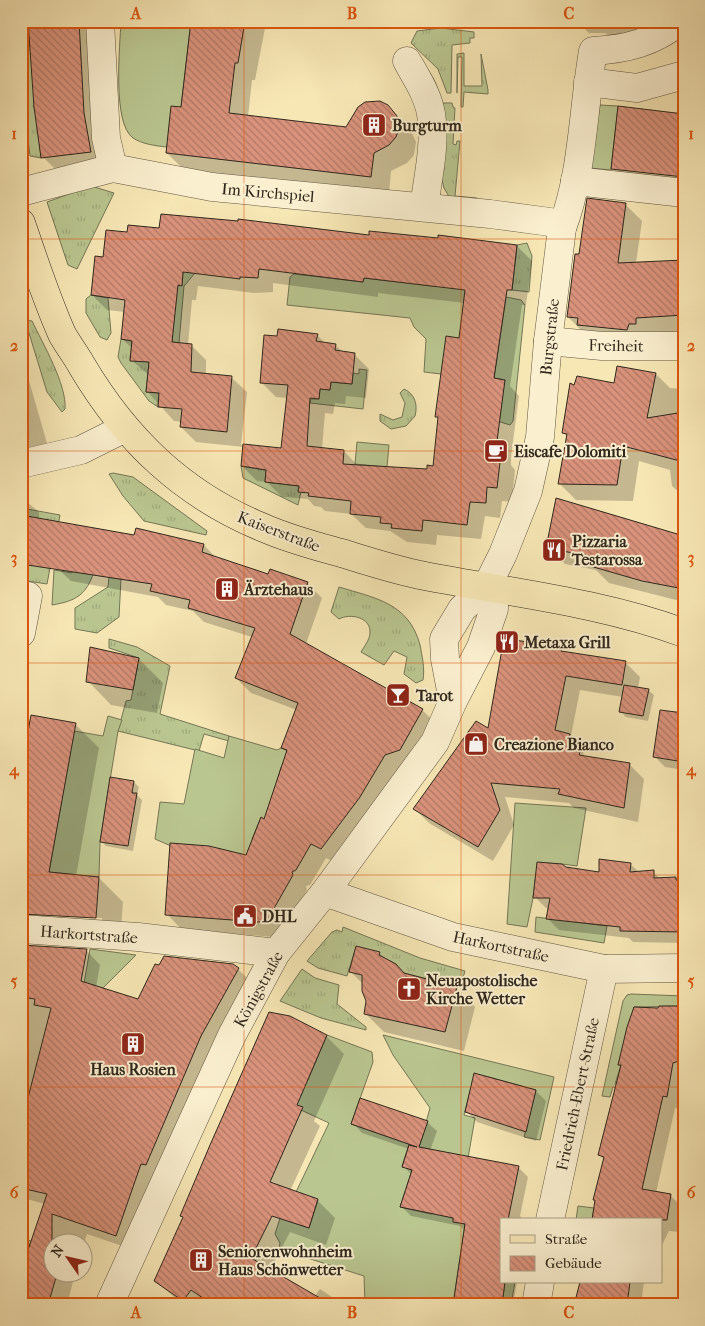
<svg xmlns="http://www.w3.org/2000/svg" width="705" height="1326" font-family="'IM FELL French Canon',serif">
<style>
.grass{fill:url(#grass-tufts);stroke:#747656}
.garden{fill:#bac690;stroke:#747656}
.shadow{fill:#0003;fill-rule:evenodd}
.building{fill:url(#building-back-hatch);stroke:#2f271c}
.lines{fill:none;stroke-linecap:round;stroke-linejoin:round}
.minor-casing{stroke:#615742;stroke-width:29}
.major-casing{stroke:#2f271c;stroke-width:29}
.minor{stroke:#faefcf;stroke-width:28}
.major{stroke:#f7e7b5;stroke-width:28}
.grid{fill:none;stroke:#df560d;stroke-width:1;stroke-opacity:0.55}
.labels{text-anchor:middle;stroke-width:4;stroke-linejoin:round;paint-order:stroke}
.poi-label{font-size:16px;font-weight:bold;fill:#2f271c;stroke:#faefcf;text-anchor:start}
.street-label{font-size:16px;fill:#2f271c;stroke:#faefcf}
.neatline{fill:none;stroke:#df560d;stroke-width:2}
.grid-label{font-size:16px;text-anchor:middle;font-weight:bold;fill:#df560d}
</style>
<defs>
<pattern id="grass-tufts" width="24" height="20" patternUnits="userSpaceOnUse" patternTransform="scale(1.25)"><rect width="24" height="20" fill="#bac690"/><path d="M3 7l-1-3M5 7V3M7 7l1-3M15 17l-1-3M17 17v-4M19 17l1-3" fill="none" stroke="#a0aa7c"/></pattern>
<pattern id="building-back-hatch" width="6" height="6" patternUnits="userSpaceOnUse" patternTransform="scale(1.25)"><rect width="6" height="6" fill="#d9927b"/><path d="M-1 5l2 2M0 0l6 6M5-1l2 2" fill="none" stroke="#b07764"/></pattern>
</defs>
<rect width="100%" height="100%" fill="#f7e7b5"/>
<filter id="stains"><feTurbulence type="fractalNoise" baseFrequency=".004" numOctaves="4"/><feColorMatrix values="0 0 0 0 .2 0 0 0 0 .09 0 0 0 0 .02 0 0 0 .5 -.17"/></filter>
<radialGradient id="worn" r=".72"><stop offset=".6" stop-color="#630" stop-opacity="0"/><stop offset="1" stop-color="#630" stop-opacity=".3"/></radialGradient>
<g class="grass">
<polygon points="21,21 28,21 41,158 30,156 21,80"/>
<polygon points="441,28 474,32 474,38 470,38 470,43 452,45 451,93 447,93 438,69 411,43 417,31"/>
<path d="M410 51C426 66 439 80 440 103H452L453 107 455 108 453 144 456 145 457 141H460L455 196 477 198V206L451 200 444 188Z"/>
<polygon points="464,53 464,86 482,86 481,54 488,90 488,94 464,92 463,107 461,107 462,57 458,57 457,93 457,54"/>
<polygon points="91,186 114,193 77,269 68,265 47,202"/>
<polygon points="527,243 532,256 529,292 512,290 517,245"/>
<polygon points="91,295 108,298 111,333 107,340 100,337 86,313 86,299"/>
<path d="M25 320 32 321C43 344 67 385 65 409L62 412 47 392Z"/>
<polygon points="121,339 132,341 130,360 149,362 146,392 159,393 158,407 149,401 121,363 118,357"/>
<path d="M404 389C415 394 418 405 415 416L406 426 391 429 380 421V414L393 420 402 417 405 403 400 393Z"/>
<polygon points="241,466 266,470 265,482 299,486 298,491 301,492 298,505 243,478"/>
<polygon points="113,473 133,477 207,531 206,535 144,521 123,496 109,474"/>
<polygon points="27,509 60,515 47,584 21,580 21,537"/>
<polygon points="109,577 121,579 119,617 97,633 75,629 75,608 108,587"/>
<path d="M339 587C375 598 409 603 420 645 422 656 425 668 423 680L416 683 404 674 407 657 394 651 384 665 361 652C364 647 370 639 370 633 371 617 350 613 339 619L331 612Z"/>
<polygon points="109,639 137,647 170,666 160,714 229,736 229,741 204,734 199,751 118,731 126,701 131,700 139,658 109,648"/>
<polygon points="343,927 420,958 465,971 461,985 457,987 400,972 356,947 347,976 318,968 307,961 332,932 337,930 342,932"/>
<polygon points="302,969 315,978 339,985 337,1004 366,1027 366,1030 321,1018 280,1001"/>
</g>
<g class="garden">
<path d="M121 21H191L181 107 167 147C156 146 142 144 133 138 112 123 120 46 121 21Z"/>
<polygon points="504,21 563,21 563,28"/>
<polygon points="600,105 618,106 611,170 590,168"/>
<polygon points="184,263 202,265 184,286 179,343 172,342 171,284 182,285"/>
<polygon points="294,274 363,282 364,278 432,286 466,285 460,339 441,374 424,372 426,339 414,327 410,318 287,305 290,277"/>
<polygon points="506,297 521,300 525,305 513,421 510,425 494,420 505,380 494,378"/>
<polygon points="359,369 367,370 363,409 310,403 311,399 319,399 320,389 330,390 331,382 352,384 353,373 359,374"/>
<polygon points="357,442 389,445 387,467 355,464"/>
<path d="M73 569 94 572C86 595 76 601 52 605L54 570 72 573Z"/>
<polygon points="108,716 122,720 118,731 100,842 99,877 49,872 74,731 103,736"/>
<polygon points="229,736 277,750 281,748 300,755 281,767 277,781 271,824 261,817 252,839 280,871 171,846 155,839 160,802 184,804 195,749 224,758"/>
<polygon points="515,803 586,808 577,866 562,864 553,866 552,863 544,865 536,873 533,898 527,927 507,924"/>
<polygon points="536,917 607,926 604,943 535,932"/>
<polygon points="90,949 136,955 79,1012"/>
<polygon points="631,994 684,996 684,1006 634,1007 618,1065 621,1065 615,1084 618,1085 618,1089 613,1087 610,1097 602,1096 623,1001 627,995"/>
<polygon points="327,1035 372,1052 373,1062 351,1124 409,1144 402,1166 412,1170 400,1207 431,1214 456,1205 453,1221 465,1224 453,1305 365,1305 364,1276 279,1249 280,1243 275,1234 280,1218 309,1228 318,1200 296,1192 329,1123 273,1097 308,1080"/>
<polygon points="383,1035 554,1077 540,1140 524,1137 536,1090 485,1076 471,1087 464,1115 475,1118 468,1158 419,1147 430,1108 393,1055"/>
<polygon points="578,1206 594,1208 592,1220 576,1220"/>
<polygon points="21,1238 31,1241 26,1256 21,1254"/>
<polygon points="505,1282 515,1282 511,1305 502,1305"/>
</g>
<g class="shadow">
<polygon points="30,21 91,21 106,166 58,172 43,157"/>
<polygon points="192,21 266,23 255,80 252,80 248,117 347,128 392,110 410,129 416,142 414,155 407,163 391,171 389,194 185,171 167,153 182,109"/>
<polygon points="577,21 638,21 638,32 623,32 614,41 605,33 589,33"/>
<polygon points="684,115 684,191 629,185 613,169"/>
<polygon points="626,205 642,221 636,263 684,262 684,332 584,333 568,317 580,256"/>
<path d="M160 229 370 236 517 246 532 261 526 305H522L510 386 519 396 511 457V465L515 470 512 502 502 501 500 518 485 516 481 539 437 535 436 545 407 542 390 531 366 528 351 514 325 511 321 507 314 506 308 499 282 497 267 482 257 481 242 466 244 447 196 442 181 427 182 422 174 421 147 391 149 375 131 360 133 349 122 339 125 312 107 310 92 295 104 258 129 234ZM273 283 378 297V293L465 303 460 340 436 417 439 419 434 468 428 471 358 466 344 451 322 449 325 413 333 414 335 403 345 404 346 396 366 398 369 369 354 354 343 352 335 345 326 344 317 335 279 338 261 382 276 397 287 398 282 449 241 445 247 392 232 378 206 375V360L191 345H188L192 300H196L198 286 254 293 273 292Z"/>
<polygon points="21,353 47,443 24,450 21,450"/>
<polygon points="656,374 670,388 684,389 684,497 672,486 670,470 639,461 633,501 576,500 560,484 568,437 563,433 575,386 614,384"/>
<polygon points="21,497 39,512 39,520 135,536 137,529 204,545 216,558 269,575 307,583 322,598 306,644 422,710 437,724 336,863 326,858 310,885 306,886 307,890 282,933 274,937 181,929 167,914 247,856 264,821 287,753 282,747 297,710 251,693 236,678 252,637 204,622 193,611 166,605 158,597 71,581 56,567 21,561"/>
<polygon points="684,537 684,602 609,583 596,570 565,564 548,547"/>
<polygon points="561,649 565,653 625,662 640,677 638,688 648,690 654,695 648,721 626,717 620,711 623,697 580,690 571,736 584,750 583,757 629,764 644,779 638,822 574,808 569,803 505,797 514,825 493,861 429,823 415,809"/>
<polygon points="139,659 163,683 157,713 111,705 88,681"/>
<polygon points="684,714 684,770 665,767 655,757"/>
<path d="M75 724 99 748 76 876 99 878 123 902 120 942 46 937 22 913ZM45 914 102 918V920L45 917Z"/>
<polygon points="134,782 139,787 137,795 142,800 133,851 106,846 101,841"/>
<polygon points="630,864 639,872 653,872 661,879 684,878 684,943 633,942 629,938 559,930 548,919 549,909 546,908 535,897 566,868 600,873"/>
<polygon points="21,946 86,950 100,965 96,987 139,1001 238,969 253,984 131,1249 87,1234 82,1249 82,1244 52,1244 52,1274 75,1274 68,1301 76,1305 21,1305 27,1258 45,1204 27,1199 21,1194"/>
<polygon points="379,953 405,975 456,988 475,1007 464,1051 384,1032 365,1013 367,1001 363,984 351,972"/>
<polygon points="635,1008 684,1008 684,1109 675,1108 656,1193 671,1196 683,1208 679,1232 669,1231 661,1247 661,1220 594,1199 604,1160 600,1155"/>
<polygon points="326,1036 344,1054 314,1121 320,1126 290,1191 318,1201 335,1218 326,1245 290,1232 270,1270 315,1296 320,1289 344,1305 183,1305 156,1281"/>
<polygon points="536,1091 546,1101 536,1141 477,1122 466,1111"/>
<polygon points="427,1122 437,1131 430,1151 518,1167 528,1177 520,1216 524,1220 501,1220 501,1282 517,1282 513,1305 455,1305 466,1231 460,1226 411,1216 402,1207 412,1175 403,1166 409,1149 362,1133 353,1123"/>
<polygon points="580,1282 644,1282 641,1305 577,1305"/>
</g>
<g class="building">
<polygon points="28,21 79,21 84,113 91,152 41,158 34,107"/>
<polygon points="191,21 245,21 238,63 235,63 229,113 346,127 358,107 365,102 380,101 388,105 397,116 399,129 396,137 389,145 374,153 371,177 166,153 171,106 181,107"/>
<polygon points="618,106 684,114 684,177 611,169"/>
<polygon points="587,198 626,203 618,263 684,260 684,315 636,318 636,324 629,324 627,330 577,325 578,318 567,317 575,254 579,254"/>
<polygon points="161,214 238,221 238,219 369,235 369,231 438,238 438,235 517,245 512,290 507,290 494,378 505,380 497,441 496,453 501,454 497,488 487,487 486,503 470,502 467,525 423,520 422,531 391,528 392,524 380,523 381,517 350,514 351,501 308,496 309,493 298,492 299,486 265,482 266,470 241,466 243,444 281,448 288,385 260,383 264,335 277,336 278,329 318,334 316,341 336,344 335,350 355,353 352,384 331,382 330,390 320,389 319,399 310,398 307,446 344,450 343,464 427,469 427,465 433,466 438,417 435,417 446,336 459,338 465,290 364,278 363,282 259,269 258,278 240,277 240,279 183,272 182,286 178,285 172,342 192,344 191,372 232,376 227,432 180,427 182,409 158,407 159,393 146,392 149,362 130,361 132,341 121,339 125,300 91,295 95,256 103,257 106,230 127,232 128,225 159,228"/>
<polygon points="617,366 656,373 647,418 684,412 684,462 623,446 617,485 558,484 567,434 562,433 570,383 574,385 577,376 614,383"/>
<polygon points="556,498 684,536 684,589 642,581 590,566 595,557 546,548"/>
<polygon points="21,515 134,535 136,528 204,544 202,552 268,574 270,569 308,582 290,634 423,709 400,750 385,755 360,797 321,849 311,844 296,870 292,872 293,875 268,919 259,922 165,915 170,843 209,846 246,855 261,817 264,819 287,750 281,748 298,703 235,678 255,628 188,608 190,600 150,591 152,584 21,564"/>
<polygon points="504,638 562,648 561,651 626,661 622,685 566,676 555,730 570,734 567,750 580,752 579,755 630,763 624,808 558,794 560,789 491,783 500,810 478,847 413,809 476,721 488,728"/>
<polygon points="90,647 139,658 133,690 86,682"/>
<polygon points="624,685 649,689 643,716 619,712"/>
<polygon points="660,710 684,713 684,762 653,757"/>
<polygon points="31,715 76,723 49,872 99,877 96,918 21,914 21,770"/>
<polygon points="110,777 134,781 132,793 137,793 128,846 100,842"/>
<polygon points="599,859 631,863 630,872 654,870 654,878 676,877 676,880 684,880 684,932 620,931 620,927 546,919 550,898 533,898 537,862 562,864 566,867 599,872"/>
<polygon points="21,945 87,949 81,981 138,999 155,964 159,965 164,956 233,964 239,968 201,1036 146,1165 141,1164 116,1236 52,1214 52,1274 57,1274 48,1305 21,1305 21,1254 26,1256 47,1194 21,1188 21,1125 51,1008 34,1005 35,999 21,997"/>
<polygon points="356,946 380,952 379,955 396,964 404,973 457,987 445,1032 364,1014 366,1001 362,991 362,975 349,972"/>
<polygon points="659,1006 684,1006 684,1059 673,1063 667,1097 663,1096 642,1189 671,1194 667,1220 592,1220 595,1200 593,1200 604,1157 598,1155 621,1065 618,1065 627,1027 634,1007 658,1008"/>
<polygon points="269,1012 290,1016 327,1035 297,1105 303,1107 270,1182 318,1199 309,1228 272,1216 251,1258 332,1305 213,1305 191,1290 183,1301 154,1281 183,1217 180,1216 210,1145"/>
<polygon points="474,1073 536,1090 526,1132 465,1112"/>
<polygon points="360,1098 428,1121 419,1147 519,1166 508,1220 501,1220 501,1282 505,1282 502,1305 453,1305 465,1224 453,1222 453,1218 400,1207 412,1170 402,1167 409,1145 417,1147 351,1124"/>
<polygon points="580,1282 630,1282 627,1305 574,1305"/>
</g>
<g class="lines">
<defs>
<g id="minor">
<polyline points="100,21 106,138 113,168"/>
<path d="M407 61C416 77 428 95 431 114 436 143 428 177 424 207"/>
<polyline points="588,82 637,88 684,75"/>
<polyline points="575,181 684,193"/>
<polyline points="21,192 113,168 212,187 490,214 550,222 562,228"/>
<polyline points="548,341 602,346 684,346"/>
<polyline points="21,464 81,450 125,428"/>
<polyline points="21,633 28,596"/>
<path d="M453 701 445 659 444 639 462 609 487 586 503 554 528 491 540 437 548 341 562 228C583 173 583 109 593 51 627 49 652 43 680 21"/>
<polyline points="325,892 453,937 533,954 604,969 684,968"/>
<polyline points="21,929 138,937 276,953"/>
<polyline points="550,1220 604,969"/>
<polyline points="109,1305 232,1035 276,953 325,892 435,742 453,701 481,647 494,609 494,601 487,586"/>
<polyline points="536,1305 540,1282"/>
</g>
<path id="major" d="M21 223C34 261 46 298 62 334 68 345 76 355 82 366 126 440 183 495 264 528 291 540 320 547 348 555 374 563 399 571 425 576 512 593 600 602 684 633"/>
</defs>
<use href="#minor" class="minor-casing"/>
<use href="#major" class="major-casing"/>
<use href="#minor" class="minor"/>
<use href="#major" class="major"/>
</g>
<path class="grid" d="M244 21V1305M461 21V1305M21 239H684M21 451H684M21 663H684M21 875H684M21 1087H684"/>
<defs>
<symbol id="building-square" viewBox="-11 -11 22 22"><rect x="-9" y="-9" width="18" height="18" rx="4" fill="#8f2418" stroke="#faefcf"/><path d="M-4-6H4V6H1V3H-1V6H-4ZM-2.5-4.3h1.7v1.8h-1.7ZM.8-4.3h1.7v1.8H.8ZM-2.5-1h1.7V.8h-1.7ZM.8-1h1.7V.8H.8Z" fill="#fff"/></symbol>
<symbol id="cafe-square" viewBox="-11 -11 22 22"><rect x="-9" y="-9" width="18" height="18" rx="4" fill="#8f2418" stroke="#faefcf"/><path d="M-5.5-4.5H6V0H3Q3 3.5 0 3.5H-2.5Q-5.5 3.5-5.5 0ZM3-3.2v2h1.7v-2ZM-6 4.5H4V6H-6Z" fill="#fff"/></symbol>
<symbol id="restaurant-square" viewBox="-11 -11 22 22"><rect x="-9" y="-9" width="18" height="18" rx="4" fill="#8f2418" stroke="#faefcf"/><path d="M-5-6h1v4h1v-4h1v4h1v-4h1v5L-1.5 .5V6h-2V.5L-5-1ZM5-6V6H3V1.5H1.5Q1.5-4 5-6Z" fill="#fff"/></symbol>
<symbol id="bar-square" viewBox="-11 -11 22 22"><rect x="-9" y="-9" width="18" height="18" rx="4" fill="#8f2418" stroke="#faefcf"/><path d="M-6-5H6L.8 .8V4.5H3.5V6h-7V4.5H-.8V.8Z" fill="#fff"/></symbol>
<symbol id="shop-square" viewBox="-11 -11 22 22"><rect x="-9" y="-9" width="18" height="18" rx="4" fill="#8f2418" stroke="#faefcf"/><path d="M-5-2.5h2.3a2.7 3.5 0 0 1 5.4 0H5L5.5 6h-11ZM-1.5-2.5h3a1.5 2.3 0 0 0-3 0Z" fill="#fff"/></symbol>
<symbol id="civic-square" viewBox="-11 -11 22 22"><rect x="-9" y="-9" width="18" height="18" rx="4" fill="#8f2418" stroke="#faefcf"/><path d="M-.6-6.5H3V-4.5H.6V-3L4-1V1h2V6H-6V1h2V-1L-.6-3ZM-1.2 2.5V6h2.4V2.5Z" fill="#fff"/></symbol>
<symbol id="church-square" viewBox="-11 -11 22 22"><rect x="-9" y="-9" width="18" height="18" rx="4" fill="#8f2418" stroke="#faefcf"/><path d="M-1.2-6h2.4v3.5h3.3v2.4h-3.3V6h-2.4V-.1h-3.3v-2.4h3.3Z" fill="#fff"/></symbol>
</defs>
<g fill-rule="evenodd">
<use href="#building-square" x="360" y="111" width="28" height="28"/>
<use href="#cafe-square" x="482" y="437" width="28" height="28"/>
<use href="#restaurant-square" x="540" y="536" width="28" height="28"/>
<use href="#building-square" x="213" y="575" width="28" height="28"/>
<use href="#restaurant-square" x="493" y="628" width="28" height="28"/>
<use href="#bar-square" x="384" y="681" width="28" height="28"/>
<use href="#shop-square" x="462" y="730" width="28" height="28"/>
<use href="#civic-square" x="231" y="902" width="28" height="28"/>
<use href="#church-square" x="395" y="975" width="28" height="28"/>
<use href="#building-square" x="119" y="1030" width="28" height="28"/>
<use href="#building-square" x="187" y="1246" width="28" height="28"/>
</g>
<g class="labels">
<g class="poi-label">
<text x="392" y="131">Burgturm</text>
<text x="514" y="457">Eiscafe Dolomiti</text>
<text x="572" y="547">Pizzaria<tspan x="572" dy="18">Testarossa</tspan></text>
<text x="244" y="595">Ärztehaus</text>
<text x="524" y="648">Metaxa Grill</text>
<text x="416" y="701">Tarot</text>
<text x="494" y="750">Creazione Bianco</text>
<text x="262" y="922">DHL</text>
<text x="426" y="986">Neuapostolische<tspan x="426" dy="18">Kirche Wetter</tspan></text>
<text x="133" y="1075" text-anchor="middle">Haus Rosien</text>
<text x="218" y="1257">Seniorenwohnheim<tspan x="218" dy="18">Haus Schönwetter</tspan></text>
</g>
<g class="street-label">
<text transform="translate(268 192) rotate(5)" y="6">Im Kirchspiel</text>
<text transform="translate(549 337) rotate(-84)" y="6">Burgstraße</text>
<text transform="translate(616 345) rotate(1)" y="6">Freiheit</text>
<text transform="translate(279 531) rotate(21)" y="6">Kaiserstraße</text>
<text transform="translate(89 934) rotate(4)" y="6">Harkortstraße</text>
<text transform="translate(501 946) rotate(12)" y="6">Harkortstraße</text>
<text transform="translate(258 989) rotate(-61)" y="6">Königstraße</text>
<text transform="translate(577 1094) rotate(-78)" y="6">Friedrich-Ebert-Straße</text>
</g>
</g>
<rect width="705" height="1326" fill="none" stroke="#f7e7b5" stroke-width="55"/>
<rect x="500" y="1218" width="162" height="65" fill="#faefcf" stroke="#a99f87"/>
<rect x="510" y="1235" width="25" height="8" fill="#f7e7b5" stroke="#a99f87"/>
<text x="545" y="1244" font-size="15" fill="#2f271c">Straße</text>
<rect x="510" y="1256" width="25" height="15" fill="url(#building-back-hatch)" stroke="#a99f87"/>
<text x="545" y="1268" font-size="15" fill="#2f271c">Gebäude</text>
<g transform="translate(68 1258) rotate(304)"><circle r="24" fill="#faefcf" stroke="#a99f87"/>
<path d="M0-4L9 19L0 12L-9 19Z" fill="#8f2418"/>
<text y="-8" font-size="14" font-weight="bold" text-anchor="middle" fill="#2f271c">N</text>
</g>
<rect x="28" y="28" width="650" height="1270" class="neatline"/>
<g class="grid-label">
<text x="136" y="19">A</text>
<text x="352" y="19">B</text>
<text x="569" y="19">C</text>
<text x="14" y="139">1</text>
<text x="691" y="139">1</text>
<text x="14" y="351">2</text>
<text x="691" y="351">2</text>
<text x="14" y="563">3</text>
<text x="691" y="563">3</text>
<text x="14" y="775">4</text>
<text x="691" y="775">4</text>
<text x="14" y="986">5</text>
<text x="691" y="986">5</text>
<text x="14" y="1198">6</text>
<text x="691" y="1198">6</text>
<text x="136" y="1318">A</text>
<text x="352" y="1318">B</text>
<text x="569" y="1318">C</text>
</g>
<rect width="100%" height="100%" filter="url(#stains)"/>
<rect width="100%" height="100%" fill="url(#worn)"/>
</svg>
